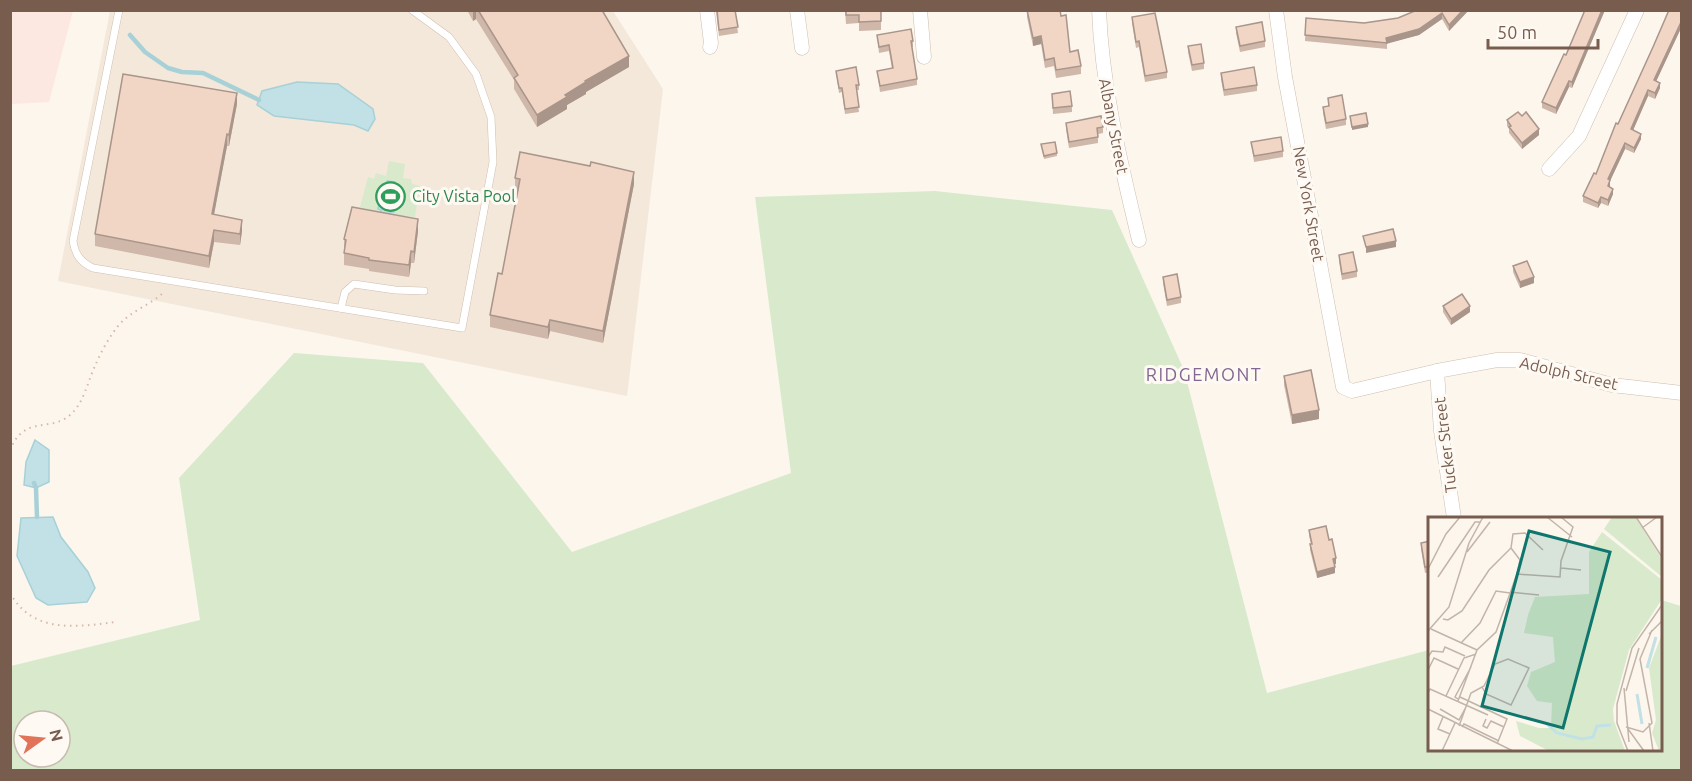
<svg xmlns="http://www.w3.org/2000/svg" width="1692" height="781" font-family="Ubuntu,sans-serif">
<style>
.residential{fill:#f4e8db}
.commercial{fill:#fce8e1}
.green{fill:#d8eacb;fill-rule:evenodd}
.water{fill:#c1e1e6;stroke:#a7d1d7;stroke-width:1.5}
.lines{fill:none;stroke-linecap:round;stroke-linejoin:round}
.stream{stroke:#a7d1d7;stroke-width:4.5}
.service-casing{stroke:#cfbeb1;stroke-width:8}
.minor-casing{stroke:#cfbeb1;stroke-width:15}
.path{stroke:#d6b9a7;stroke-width:2;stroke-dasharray:1.5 4.5;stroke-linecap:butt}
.service{stroke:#fff;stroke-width:7}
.minor{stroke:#fff;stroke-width:14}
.wall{fill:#cfb7a9}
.shaded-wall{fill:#a9958a}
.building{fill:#f1d5c5;stroke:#a9958a;stroke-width:1.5}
.labels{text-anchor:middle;stroke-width:6;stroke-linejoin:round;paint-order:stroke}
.street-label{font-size:16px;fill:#785d4f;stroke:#fefaf3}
.leisure-label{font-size:16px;fill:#27864d;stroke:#fefaf3;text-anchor:start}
.neighbourhood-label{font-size:18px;letter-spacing:1.5px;fill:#836792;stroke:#fefaf3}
.inset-river{fill:none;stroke:#c1e1e6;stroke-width:3}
.inset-road{fill:none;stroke:#c3b4a9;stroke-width:1.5}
.view{fill:#0f766e;fill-opacity:0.15;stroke:#0f766e;stroke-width:3}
.inset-edge{fill:none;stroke:#785d4f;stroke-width:3}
</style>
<rect width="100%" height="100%" fill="#fcf6ed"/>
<polygon class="residential" points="110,11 613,11 663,89 627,396 58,281"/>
<polygon class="commercial" points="11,10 73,11 49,102 11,104"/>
<g class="green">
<polygon points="389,161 405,164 403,178 411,179 412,184 420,186 415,217 405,216 403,225 360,207 368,177 374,179 376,173 386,176"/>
<path d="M935 191 1112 210 1184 370 1267 693 1429 650 1430 750H1660L1661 600 1681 606V770H11V666L200 620 179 478 294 353 423 363 572 552 791 473 755 197ZM24 721H60V757H24Z"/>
</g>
<g class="water">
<polygon points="297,82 338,84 373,109 375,119 368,131 354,125 274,116 257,105 262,91"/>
<polygon points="387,181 395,182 394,189 398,190 394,212 390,212 389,216 380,215 381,210 378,209 382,187 386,187"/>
<polygon points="35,440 49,450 49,482 36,488 24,485 26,462"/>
<polygon points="53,517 61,537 88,572 95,588 87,602 48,605 36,598 17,556 21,518"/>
</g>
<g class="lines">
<g class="stream">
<polyline points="130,35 145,52 168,68 182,72 203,73 259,100"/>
<polyline points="34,483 36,488 37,517"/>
</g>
<defs>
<g id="service">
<path d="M119 10 73 241C75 254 80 262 93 268L462 328 493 162 491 117 476 74 449 37 412 10"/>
<polyline points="341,308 345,292 354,284 395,290 424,291"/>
</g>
<g id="minor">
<polyline points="707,10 711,43 710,47"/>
<polyline points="797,10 802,48"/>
<polyline points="920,10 924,57"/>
<path d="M1099 10C1102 89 1121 164 1139 240"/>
<polyline points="1276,10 1285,77 1343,387 1352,391 1437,371 1497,360 1520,360 1612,385 1682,393"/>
<polyline points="1549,169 1579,136 1637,10"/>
<polyline points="1437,371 1441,431 1454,518"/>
</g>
</defs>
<use href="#service" class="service-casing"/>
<use href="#minor" class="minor-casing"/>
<g class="path">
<path d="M10 450C25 414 49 433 70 415 84 403 87 383 95 366 100 354 107 341 115 330 128 311 150 306 165 291"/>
<path d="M10 593C33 634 76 627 116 622"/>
</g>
<use href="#service" class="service"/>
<use href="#minor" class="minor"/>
</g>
<g class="wall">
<polygon points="467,10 602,10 629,67 586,92 586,94 567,105 567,109 537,127 514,89 514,80 476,19 473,21"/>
<polygon points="735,10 738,33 719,36 716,11"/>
<polygon points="845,10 881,10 881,30 859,31 859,23 846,24"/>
<polygon points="1027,10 1070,52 1081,66 1081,74 1056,78 1054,66 1045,68 1041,44 1033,46 1027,17"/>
<polygon points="1469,10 1449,31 1442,19 1419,35 1387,43 1387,49 1305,41 1306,18 1364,23 1398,18"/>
<polygon points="1585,10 1605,10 1572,88 1569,87 1556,114 1542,108 1542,102 1566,55"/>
<polygon points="1682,10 1682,26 1656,81 1660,88 1655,99 1648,96 1633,130 1641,139 1634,153 1625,149 1610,181 1610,187 1613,194 1608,206 1601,203 1598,208 1583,202 1583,196 1596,174 1653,47"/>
<polygon points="1132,17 1167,72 1167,78 1145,82 1139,47 1136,48 1132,23"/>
<polygon points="1236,27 1265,41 1265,47 1240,52 1236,33"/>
<polygon points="877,35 913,41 913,47 912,47 917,79 917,85 880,92 877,71 892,69 889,51 879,53"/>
<polygon points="1188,46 1204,63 1204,69 1192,71 1188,52"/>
<polygon points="836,71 859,85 859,90 856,90 859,112 845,114 842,92 839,93"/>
<polygon points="1221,73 1257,85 1257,91 1224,96 1221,79"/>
<polygon points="1052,94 1072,106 1072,112 1053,114"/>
<polygon points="1328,98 1346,119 1346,125 1326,129 1323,113 1323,107 1328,106"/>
<polygon points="237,104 229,146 227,146 214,214 242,231 240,245 214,242 209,268 95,246 95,234"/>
<polygon points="1507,120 1539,135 1522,149 1509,133 1509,129 1507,126"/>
<polygon points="1066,123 1103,127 1103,133 1098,134 1098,143 1069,148 1066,129"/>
<polygon points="1251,142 1283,151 1283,157 1254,162"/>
<polygon points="1041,144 1057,153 1057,156 1044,159"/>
<polygon points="515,178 634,184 603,343 550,331 548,339 490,327 490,315 502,274 518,190 515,189"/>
<polygon points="418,231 414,263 411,263 409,277 369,271 369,269 344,265 344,239"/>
<polygon points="1339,255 1357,271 1357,277 1342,280 1339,261"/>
<polygon points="1513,266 1534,283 1520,288 1513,272"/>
<polygon points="1163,277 1181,297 1181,303 1167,306 1163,283"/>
<polygon points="1443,306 1470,312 1451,325 1443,312"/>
<polygon points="1284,376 1319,419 1292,424 1284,385"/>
<polygon points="1309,530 1336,564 1334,564 1335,573 1317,578 1310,550 1310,544 1311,544 1309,536"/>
<polygon points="1430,541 1430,572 1425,573 1421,549 1421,543"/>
</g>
<g class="shaded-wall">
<polygon points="473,10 476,10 476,19 473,21"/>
<polygon points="1463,10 1469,10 1449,31 1449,25"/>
<polygon points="1602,10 1605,10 1572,88 1572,82"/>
<polygon points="1442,13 1442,19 1419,35 1386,44 1386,38"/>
<polygon points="1682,20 1682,26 1654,86 1654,80"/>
<polygon points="1041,36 1041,44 1033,46 1033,38"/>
<polygon points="629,56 629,67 586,92 586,94 567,105 567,109 537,127 537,115 585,81"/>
<polygon points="1569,81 1569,87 1556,114 1556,108"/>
<polygon points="1660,83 1660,88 1655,99 1655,93"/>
<polygon points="1648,90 1648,96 1631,135 1631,129"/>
<polygon points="237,93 237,104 229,146 229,135"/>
<polygon points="1368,124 1368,127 1352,130 1352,127"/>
<polygon points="1539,129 1539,135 1522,149 1522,143"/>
<polygon points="227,134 227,146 212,225 212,214"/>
<polygon points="1641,134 1641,139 1634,153 1634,148"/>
<polygon points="1625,143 1625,149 1610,181 1610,186 1608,192 1608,179"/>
<polygon points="634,172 634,184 603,343 603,331"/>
<polygon points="1613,189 1613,194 1608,206 1608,200"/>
<polygon points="1601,197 1601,203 1598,208 1598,203"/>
<polygon points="418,219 418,231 414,263 414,252"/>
<polygon points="242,220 242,231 240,245 240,234"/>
<polygon points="214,230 214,242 209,268 209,256"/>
<polygon points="1396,241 1396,247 1366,253 1366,247"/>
<polygon points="411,251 411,263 409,277 409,265"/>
<polygon points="1534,277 1534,283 1520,288 1520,282"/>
<polygon points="1470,306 1470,312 1451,325 1451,319"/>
<polygon points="550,320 550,331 548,339 548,327"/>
<polygon points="1319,410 1319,419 1292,424 1292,415"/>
<polygon points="1336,558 1336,564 1333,565 1333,559"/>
<polygon points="1335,567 1335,573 1317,578 1317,572"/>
</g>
<g class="building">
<polygon points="478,10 602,10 629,56 585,81 586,82 565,95 567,97 537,115 514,78 518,75"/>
<polygon points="717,10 735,10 738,27 719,30"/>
<polygon points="846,10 881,10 881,21 859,22 859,15 846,15"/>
<polygon points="1027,10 1060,10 1061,16 1066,15 1070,52 1078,50 1081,66 1056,70 1054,58 1045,60 1041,36 1033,38"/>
<polygon points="1417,10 1463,10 1449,25 1442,13 1419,29 1386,38 1387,43 1305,35 1306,18 1364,23 1398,18"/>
<polygon points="1585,10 1602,10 1572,82 1569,81 1556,108 1542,102 1564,54 1566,55"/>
<polygon points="1669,10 1682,10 1682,20 1654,80 1660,83 1655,93 1648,90 1631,129 1641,134 1634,148 1625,143 1608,179 1610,180 1608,186 1613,189 1608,200 1601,197 1598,203 1583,196 1594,173 1596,174 1616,123 1618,124 1653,47"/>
<polygon points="1155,13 1167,72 1145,76 1139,41 1136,42 1132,17"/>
<polygon points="1262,22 1265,41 1240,46 1236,27"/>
<polygon points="911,29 913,41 911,41 917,79 880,86 877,71 893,68 889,45 879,47 877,35"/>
<polygon points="1201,44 1204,63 1192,65 1188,46"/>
<polygon points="856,67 859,85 856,85 859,107 845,109 842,88 839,88 836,71"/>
<polygon points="1254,67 1257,85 1224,90 1221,73"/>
<polygon points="123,74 237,93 229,135 227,134 212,214 242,220 240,234 214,230 209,256 95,234"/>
<polygon points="1070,91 1072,106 1053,108 1052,94"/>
<polygon points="1342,95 1346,119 1326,123 1323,107 1329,106 1328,98"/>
<polygon points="1518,112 1522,116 1526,112 1539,129 1522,143 1509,127 1511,126 1507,120"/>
<polygon points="1366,113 1368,124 1352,127 1350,116"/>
<polygon points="1101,116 1103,127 1097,128 1098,137 1069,142 1066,123"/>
<polygon points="1281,137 1283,151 1254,156 1251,142"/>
<polygon points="1055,142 1057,153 1044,156 1041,144"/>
<polygon points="520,152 590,166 591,162 634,172 603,331 550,320 548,327 490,315 498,273 502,274 520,179 515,178"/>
<polygon points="352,207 418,219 414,252 411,251 409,265 369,260 369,258 344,253 346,240 344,239"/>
<polygon points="1393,229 1396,241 1366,247 1363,236"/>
<polygon points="1353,252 1357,271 1342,274 1339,255"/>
<polygon points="1527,261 1534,277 1520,282 1513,266"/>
<polygon points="1177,274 1181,297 1167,300 1163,277"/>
<polygon points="1462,294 1470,306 1451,319 1443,306"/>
<polygon points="1311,370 1319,410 1292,415 1284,376"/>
<polygon points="1326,526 1329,540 1332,539 1336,558 1333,559 1335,567 1317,572 1310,544 1312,544 1309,530"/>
<polygon points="1430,541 1430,566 1425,567 1421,543"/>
</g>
<defs>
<symbol id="stadium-ring" viewBox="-11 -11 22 22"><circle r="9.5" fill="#fefaf3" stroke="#2e9e5b" stroke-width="1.5"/><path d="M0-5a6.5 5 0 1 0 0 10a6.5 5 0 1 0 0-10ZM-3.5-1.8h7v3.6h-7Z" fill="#2e9e5b"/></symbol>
</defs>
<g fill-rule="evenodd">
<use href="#stadium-ring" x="374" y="180" width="33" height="33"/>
</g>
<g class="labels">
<g class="street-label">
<text transform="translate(1114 126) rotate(79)" y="6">Albany Street</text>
<text transform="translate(1309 204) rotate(80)" y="6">New York Street</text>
<text transform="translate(1569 373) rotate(13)" y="6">Adolph Street</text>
<text transform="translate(1445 445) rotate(-97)" y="6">Tucker Street</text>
</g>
<g class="leisure-label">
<text x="412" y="202">City Vista Pool</text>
</g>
<g class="neighbourhood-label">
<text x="1204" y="381">RIDGEMONT</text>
</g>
</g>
<g transform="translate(1428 517)">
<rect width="234" height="234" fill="#fcf6ed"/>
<path d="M184 0H207L234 42V60L176 12ZM174 15 234 63V82L201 133 185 192 186 204 197 234H121L92 219 88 204 111 211H123L124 186 109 184 99 169 103 155 127 145 125 120 96 116 100 98 107 80 161 77V35ZM234 117V234H231L224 216 228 203 221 151Z" fill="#d8eacb"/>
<path class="inset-river" d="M219 151 228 120M209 177 214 207M119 207 129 216 154 222 165 220 169 209 183 208"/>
<path class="inset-road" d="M119 0 144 20M208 0 234 40M214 11 229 0M39 35 62 5M133 51 153 53M0 52 18 17 32 0M89 57 132 60 133 44 145 10 133 0M10 60 47 5H53M82 75 111 78M15 102 20 103 34 94 61 53 83 31 85 17 97 16 115 33M3 112 49 133M0 114 21 90 41 26 55 0M221 117 234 104M33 126 52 106 68 74 82 76M0 140 4 134 15 135 17 130 37 139M0 153 6 141 30 152M196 171 201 225M198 174 211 131M0 176 2 172 60 198M18 179 36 141 48 137M32 180 79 202 69 227M30 182 27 180 43 150M30 184 49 133 68 115 89 57 92 43 83 31M0 192 85 234M12 192 31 203 39 188M15 200 10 212 22 217M58 202 55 209 59 211 63 204 76 210M221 206 225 234M31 209 43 176 56 169 67 147 80 142 101 151 83 188 58 177 54 170M34 210 36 207 71 224M198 210 215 215 224 206 212 142 224 113M200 212 216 234M14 234 27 206M200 234 189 206V187L204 131 234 88"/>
<path class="view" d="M101 14 182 35 135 211 54 189Z"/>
<rect width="234" height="234" class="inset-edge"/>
</g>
<rect width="1692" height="781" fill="none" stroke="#785d4f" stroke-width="24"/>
<g transform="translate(42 739) rotate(75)"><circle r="28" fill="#fefaf3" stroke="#c8bbb1" stroke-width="1.5"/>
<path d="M0-4.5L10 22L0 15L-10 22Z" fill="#e07358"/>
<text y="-9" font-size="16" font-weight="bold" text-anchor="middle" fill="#785d4f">N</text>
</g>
<path d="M1488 39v9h110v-9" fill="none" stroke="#785d4f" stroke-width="3"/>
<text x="1497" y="39" font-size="18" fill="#785d4f" stroke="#fefaf3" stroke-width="4.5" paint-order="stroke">50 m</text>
</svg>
